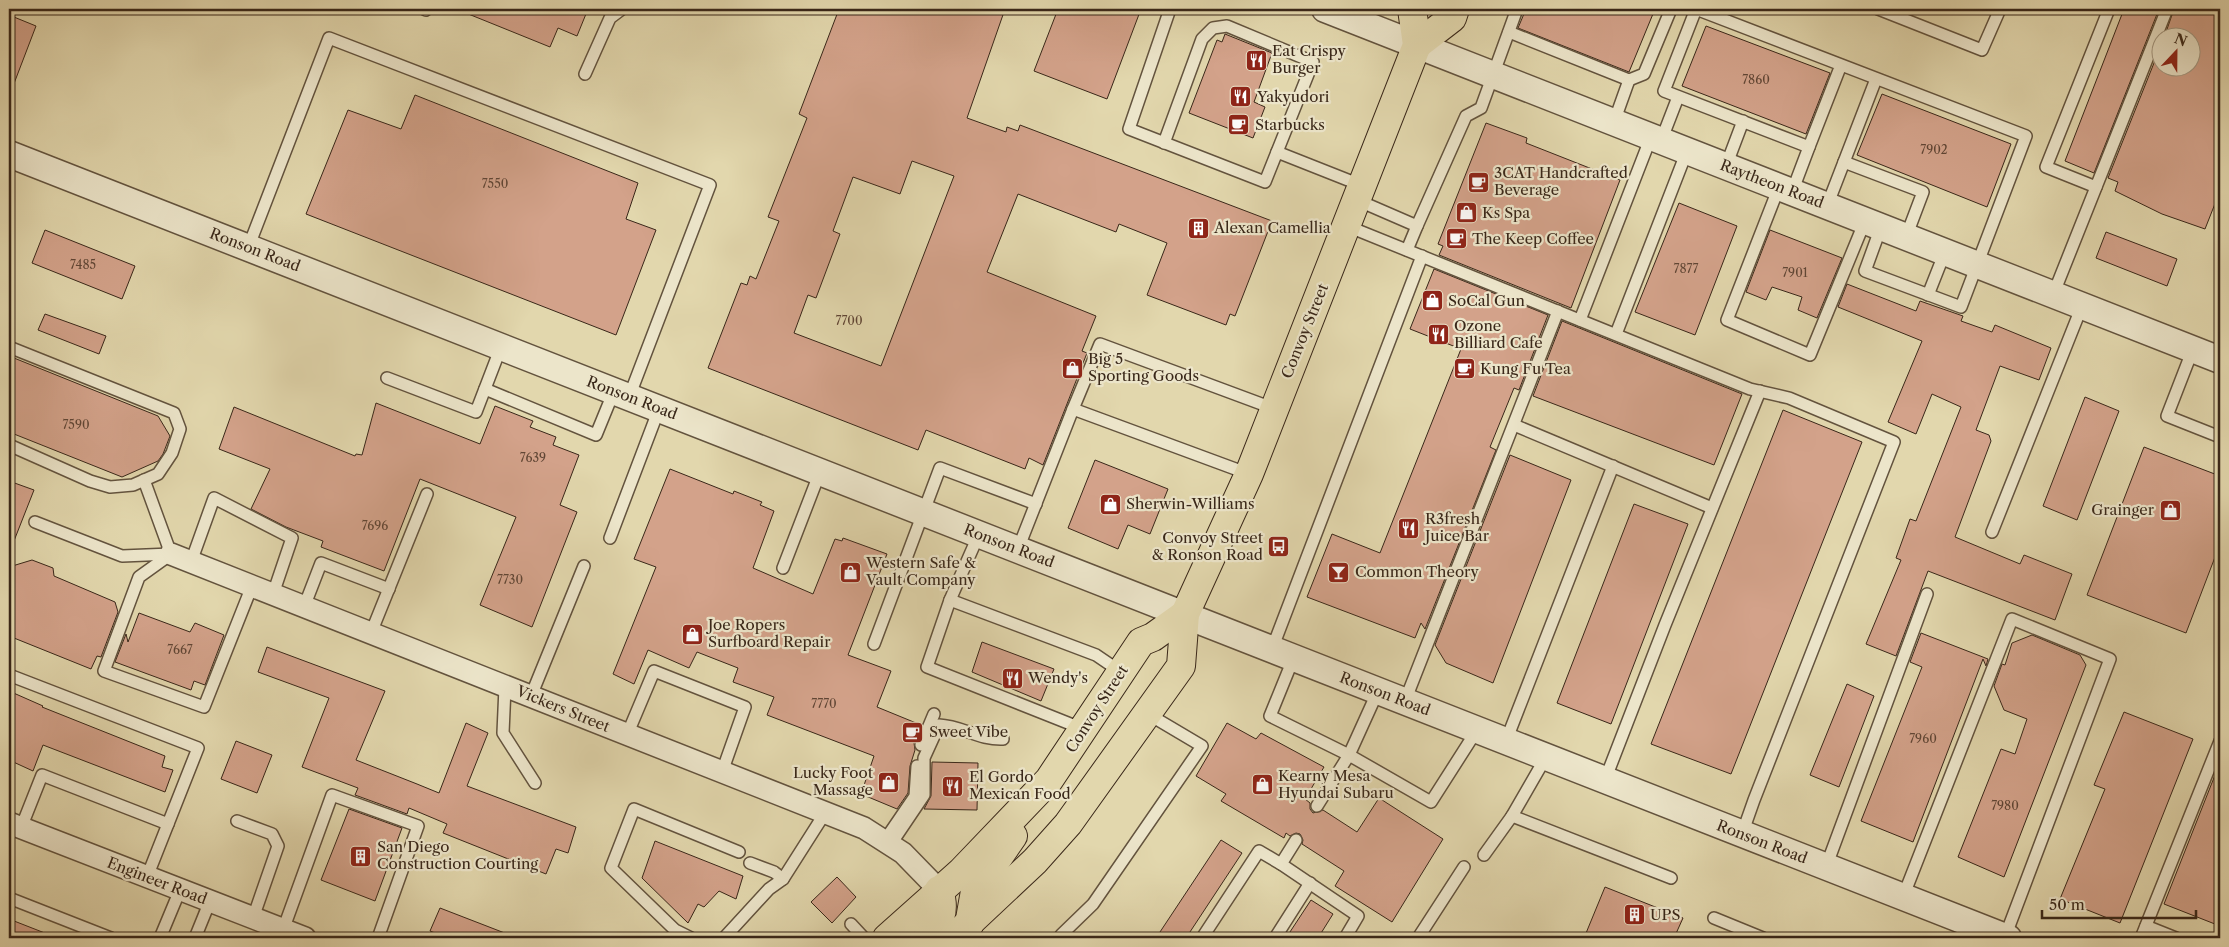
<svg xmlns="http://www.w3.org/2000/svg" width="2229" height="947" font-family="'Libre Caslon Text',serif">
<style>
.building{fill:#d3a28a;stroke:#392719;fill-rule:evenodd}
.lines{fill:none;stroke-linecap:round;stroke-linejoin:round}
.service-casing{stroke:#63533e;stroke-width:14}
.minor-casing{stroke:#63533e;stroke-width:24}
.tertiary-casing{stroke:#63533e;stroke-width:29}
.primary-casing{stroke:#392719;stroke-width:30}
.service{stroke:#ece5ca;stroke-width:11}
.minor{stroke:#ece5ca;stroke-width:21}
.tertiary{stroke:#ece5ca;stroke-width:26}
.primary{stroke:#e2d7ad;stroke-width:28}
.labels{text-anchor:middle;stroke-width:4.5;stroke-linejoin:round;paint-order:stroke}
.number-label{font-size:12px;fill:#604635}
.poi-label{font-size:15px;fill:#392719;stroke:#ece5ca;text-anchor:start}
.street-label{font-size:15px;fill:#392719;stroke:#ece5ca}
</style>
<rect width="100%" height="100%" fill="#e2d7ad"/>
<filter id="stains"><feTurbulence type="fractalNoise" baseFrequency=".004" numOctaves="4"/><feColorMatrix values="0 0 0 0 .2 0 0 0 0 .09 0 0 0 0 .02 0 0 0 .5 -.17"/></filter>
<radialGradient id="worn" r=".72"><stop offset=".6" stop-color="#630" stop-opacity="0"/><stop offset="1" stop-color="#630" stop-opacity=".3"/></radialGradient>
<g class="building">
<polygon points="456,9 588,9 577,36 558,28 550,47"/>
<path d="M839 9H1005L967 118 1006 132 1007 127 1018 131 1020 125 1272 221 1235 316 1230 314 1226 325 1147 295 1167 243 1119 224 1116 232 1018 194 987 272 1096 316 1082 351 1087 353 1043 465 1029 458 1025 469 926 430 918 450 708 368 741 283 747 285 750 276 756 279 779 221 768 217 807 118 799 114ZM912 161 954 176 881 366 794 333 808 295 816 298 840 234 833 231 853 177 900 194Z"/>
<polygon points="1058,9 1141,9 1107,99 1034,71"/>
<polygon points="1526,9 1655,9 1629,72 1518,28"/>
<polygon points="2124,9 2159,9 2094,173 2065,161"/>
<polygon points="2174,9 2220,9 2220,191 2205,229 2162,214 2115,191 2118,182 2108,178 2162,43 2162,68 2192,68 2192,38 2164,38"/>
<polygon points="9,15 36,26 10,94 9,94"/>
<polygon points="1706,26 1830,73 1806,134 1682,86"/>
<polygon points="1225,34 1272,53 1254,102 1265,107 1253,138 1189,113 1217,40 1222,42"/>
<polygon points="1882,94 2011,144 1987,207 1857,155"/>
<polygon points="415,95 638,183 626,219 656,230 616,335 306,214 348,110 401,129"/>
<polygon points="1486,123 1527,138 1526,143 1620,180 1571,308 1439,255 1443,246 1438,244"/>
<polygon points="1679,203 1737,226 1695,335 1635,312"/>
<polygon points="45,230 135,266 122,299 32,263"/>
<polygon points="1770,230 1842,258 1817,318 1798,310 1802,297 1772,287 1766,300 1746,292"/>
<polygon points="2106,232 2177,259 2167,286 2096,258"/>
<polygon points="1434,269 1548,315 1519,390 1514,388 1490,447 1496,450 1425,629 1421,623 1415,638 1307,597 1332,534 1380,553 1461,349 1410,329"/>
<polygon points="1847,284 1916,311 1920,301 1963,316 1961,321 1992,332 1995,325 2051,348 2039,380 2000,366 1976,430 1989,435 1991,441 1955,537 2020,564 2024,555 2072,574 2055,620 1928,571 1896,656 1866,644 1901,560 1896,558 1910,519 1916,521 1961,407 1932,394 1916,434 1888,422 1922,341 1838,307"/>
<polygon points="45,314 106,336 99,354 38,330"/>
<polygon points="1562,321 1742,394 1714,465 1533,396"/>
<polygon points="9,356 158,416 170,436 163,454 158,461 122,477 9,432"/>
<polygon points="2085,397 2119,411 2077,520 2043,506"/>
<polygon points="376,403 480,444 495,406 533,421 530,427 556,437 553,445 579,455 560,505 577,512 532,627 480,605 516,517 420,479 384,571 321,547 323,541 286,527 251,509 270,469 219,449 234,407 355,456 356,454 362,455"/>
<polygon points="1783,410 1862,442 1731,774 1651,744"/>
<polygon points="2144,447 2220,476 2220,544 2186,633 2087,595"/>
<polygon points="1510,455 1571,480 1493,683 1446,663 1435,645"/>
<polygon points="1095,460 1168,489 1150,534 1128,525 1118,549 1068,528"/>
<polygon points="670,469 733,494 734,491 762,502 760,505 774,511 753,568 813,594 835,539 842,541 843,538 887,554 848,655 891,671 877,707 921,725 914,743 915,750 910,766 908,793 897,809 861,794 874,756 767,715 774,697 733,682 738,668 697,652 689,668 648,650 634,684 613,674 656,567 634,559"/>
<polygon points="9,481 34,490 10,551 9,551"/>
<polygon points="1634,504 1688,524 1611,724 1557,703"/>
<polygon points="32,560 53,568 54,576 115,602 118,612 101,657 97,656 91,669 9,636 9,567"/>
<polygon points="139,613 190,632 195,623 224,635 205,685 194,681 191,690 115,662 126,634 128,642"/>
<polygon points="1921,633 1988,659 1986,666 1983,659 1913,842 1861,821 1922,667 1910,662"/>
<polygon points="2032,635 2080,655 2086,665 2004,877 1958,857 2001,749 2015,754 2027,719 2004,710 1994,686 2002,664 2005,665 2012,643"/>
<polygon points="982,642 1054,669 1041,701 972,672"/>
<polygon points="267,647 385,691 356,760 417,784 439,793 466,723 488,733 467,786 576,827 568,853 556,849 546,874 443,833 447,824 409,808 407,814 355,795 358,788 302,767 329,698 258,672"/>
<polygon points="1847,684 1874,696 1839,787 1810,775"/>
<polygon points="9,691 43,706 42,707 165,756 162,767 173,770 165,792 43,745 33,771 9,760"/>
<polygon points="2124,712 2193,739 2120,923 2060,899 2105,789 2094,785"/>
<polygon points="1227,723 1256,739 1261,733 1324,767 1305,799 1310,803 1310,809 1313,813 1323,810 1357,832 1379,798 1443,839 1392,922 1335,886 1344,871 1302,844 1303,840 1300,834 1296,833 1290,836 1286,833 1284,838 1221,801 1226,794 1196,776"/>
<polygon points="236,741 272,755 257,793 221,779"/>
<polygon points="932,762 978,763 977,810 924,809 931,796"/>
<polygon points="2219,765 2220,766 2220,926 2164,904"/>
<polygon points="349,809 402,828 375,901 321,880"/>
<polygon points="1221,840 1242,853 1186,938 1156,938"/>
<polygon points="655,841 743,876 736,899 719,891 704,907 698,904 688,923 642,878"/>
<polygon points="837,877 856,897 832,923 811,902"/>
<polygon points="1605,887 1683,918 1674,938 1584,938"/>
<polygon points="1311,900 1333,914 1318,938 1286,938"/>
<polygon points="440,908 515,937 514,938 448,938 430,931"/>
<polygon points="9,919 55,937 55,938 9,938"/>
</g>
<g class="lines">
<defs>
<g id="service">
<polyline points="424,9 426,10"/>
<polyline points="1170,9 1129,129 1265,182 1277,152 1363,186"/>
<polyline points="1878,9 1982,50 2000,9"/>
<polyline points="1509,32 1629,80 1644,74 1671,9"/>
<polyline points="1841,65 1809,147 1664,91 1696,9 2026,136 1961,307 1865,271 1881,227"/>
<polyline points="585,74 610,18 622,9"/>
<polyline points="1614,122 1629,80"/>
<polyline points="1661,141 1678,97"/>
<polyline points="1164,143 1202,39 1213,28 1227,26 1313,62 1277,152"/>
<polyline points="1844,162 1876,79"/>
<polyline points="1726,166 1743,121"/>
<polyline points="1779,187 1727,320 1810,355 1865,221"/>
<polyline points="2096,187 2046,167 2109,9"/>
<polyline points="1792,192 1809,147"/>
<polyline points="1357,200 1417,226 1466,116 1481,108 1517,9"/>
<polyline points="1827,206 1844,162 1923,192 1906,237"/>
<polyline points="1347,226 1750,389 1789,398 1894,442 1754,800 1742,834"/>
<polyline points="248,248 329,38 710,185 629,397"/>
<polyline points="1407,250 1417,226"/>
<polyline points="1928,295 1945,252"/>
<polyline points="2053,295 2167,9"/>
<polyline points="1580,320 1651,137"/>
<polyline points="1616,334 1687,151"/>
<polyline points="9,347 174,413 180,429 172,453 158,474 133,485 110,487 90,481 9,445"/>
<polyline points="2193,349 2167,416 2220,437"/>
<polyline points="387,378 476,412 501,347"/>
<polyline points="485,389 596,435 614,391"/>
<polyline points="1514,425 1712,508"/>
<polyline points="1249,474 1073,409 1100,344 1275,409"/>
<polyline points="144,480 171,554"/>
<polyline points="35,522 122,556 171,554"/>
<polyline points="1992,532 2082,306"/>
<polyline points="979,534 950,600 927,667 1083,729"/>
<polyline points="610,538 659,409"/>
<polyline points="1018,549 1073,409"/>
<polyline points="171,554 139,577 104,671 204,707 252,586"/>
<polyline points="191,562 214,498 292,538 273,594"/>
<polyline points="783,568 820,472"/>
<polyline points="950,600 1096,655 1121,672"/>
<polyline points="304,607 321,563 389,589"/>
<polyline points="371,633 427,494"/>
<polyline points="874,644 940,468 1036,504"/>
<polyline points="1272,649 1422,256"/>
<polyline points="1294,657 1270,716 1349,755 1431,802 1477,730"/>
<polyline points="9,675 198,748 147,877"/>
<polyline points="505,687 503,733 535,783"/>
<polyline points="531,696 584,566"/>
<polyline points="1405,701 1558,311"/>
<polyline points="627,735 654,671 745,707 722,772"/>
<polyline points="1506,741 1613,466"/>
<polyline points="921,745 934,714"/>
<polyline points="1546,757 1512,816 1671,878"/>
<polyline points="1605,780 1665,625 1760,391"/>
<polyline points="1317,806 1349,755 1378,691"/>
<polyline points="237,821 272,834 278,846 253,918"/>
<polyline points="21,828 42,775 168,824"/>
<polyline points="885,840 915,796 917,766"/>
<polyline points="1296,840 1281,864 1358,916 1345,938"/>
<path d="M891 844 924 795V758L939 725C962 726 979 740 1003 739"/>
<polyline points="1484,855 1512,816"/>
<polyline points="750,863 774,872 783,879"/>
<polyline points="1826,867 1927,594"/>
<polyline points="1903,897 2012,619 2110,659 2005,937"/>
<polyline points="9,898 111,938"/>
<polyline points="1714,918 1763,938"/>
<polyline points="851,924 864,938"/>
<polyline points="2146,926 2176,938"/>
<polyline points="283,930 332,795 418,826 378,938"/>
<polyline points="160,938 180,890"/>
<polyline points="195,938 210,901"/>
<polyline points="691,938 675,930 611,868 634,809 739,852"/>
<polyline points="724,938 769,889 783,879 825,813"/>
<polyline points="1062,938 1061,935 1093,904 1202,746 1148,714"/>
<polyline points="1202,938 1259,851 1281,864"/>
<polyline points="1275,938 1310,883"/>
<polyline points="1418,938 1464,867"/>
<polyline points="2141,938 2220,741"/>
</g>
<g id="minor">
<polyline points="171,554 864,828 903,853 939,890"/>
<polyline points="9,823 305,938"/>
</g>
<g id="tertiary">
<polyline points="1325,9 2220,360"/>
<polyline points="9,154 2008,938"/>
</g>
<g id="primary">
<polyline points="1417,45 1452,18 1455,9"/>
<polyline points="969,925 975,891 1013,836"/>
<polyline points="887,938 961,872 1049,780 1141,642 1153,637 1185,614"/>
<path d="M927 938C940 921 946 912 939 890"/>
<polyline points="953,938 1035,861 1068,824 1181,666 1185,614 1249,474 1417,45 1412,9"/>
</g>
</defs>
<use href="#service" class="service-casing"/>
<use href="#minor" class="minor-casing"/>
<use href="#tertiary" class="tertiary-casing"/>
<use href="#primary" class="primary-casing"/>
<use href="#service" class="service"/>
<use href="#minor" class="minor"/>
<use href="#tertiary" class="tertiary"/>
<use href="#primary" class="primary"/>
</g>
<defs>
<symbol id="restaurant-square" viewBox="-11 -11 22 22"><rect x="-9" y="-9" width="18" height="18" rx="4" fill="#8f2418" stroke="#ece5ca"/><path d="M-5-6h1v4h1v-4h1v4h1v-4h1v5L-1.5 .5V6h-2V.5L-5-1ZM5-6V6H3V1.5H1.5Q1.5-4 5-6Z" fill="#fff"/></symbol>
<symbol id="cafe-square" viewBox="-11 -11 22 22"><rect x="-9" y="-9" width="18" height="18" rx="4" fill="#8f2418" stroke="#ece5ca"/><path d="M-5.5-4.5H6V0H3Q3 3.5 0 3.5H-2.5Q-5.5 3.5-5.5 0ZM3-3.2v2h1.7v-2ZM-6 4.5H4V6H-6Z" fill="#fff"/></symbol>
<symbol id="shop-square" viewBox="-11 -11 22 22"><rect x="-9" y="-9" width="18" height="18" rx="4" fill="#8f2418" stroke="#ece5ca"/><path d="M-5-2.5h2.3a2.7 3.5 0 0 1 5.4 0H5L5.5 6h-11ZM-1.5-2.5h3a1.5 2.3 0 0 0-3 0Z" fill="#fff"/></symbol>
<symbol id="building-square" viewBox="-11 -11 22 22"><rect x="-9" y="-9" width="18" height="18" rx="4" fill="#8f2418" stroke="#ece5ca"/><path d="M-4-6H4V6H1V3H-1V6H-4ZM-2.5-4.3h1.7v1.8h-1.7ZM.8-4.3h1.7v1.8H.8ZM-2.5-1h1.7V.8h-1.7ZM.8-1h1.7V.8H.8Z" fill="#fff"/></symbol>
<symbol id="bus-square" viewBox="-11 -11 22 22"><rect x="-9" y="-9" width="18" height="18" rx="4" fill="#8f2418" stroke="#ece5ca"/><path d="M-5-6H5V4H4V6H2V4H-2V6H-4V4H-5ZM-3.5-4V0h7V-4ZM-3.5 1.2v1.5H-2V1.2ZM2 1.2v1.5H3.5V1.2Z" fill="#fff"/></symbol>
<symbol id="bar-square" viewBox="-11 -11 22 22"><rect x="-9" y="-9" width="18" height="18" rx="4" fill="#8f2418" stroke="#ece5ca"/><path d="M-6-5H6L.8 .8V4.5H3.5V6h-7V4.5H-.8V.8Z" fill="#fff"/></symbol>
</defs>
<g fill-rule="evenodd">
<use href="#restaurant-square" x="1244" y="48" width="25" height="25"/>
<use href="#restaurant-square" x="1228" y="84" width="25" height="25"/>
<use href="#cafe-square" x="1226" y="112" width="25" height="25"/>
<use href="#cafe-square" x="1466" y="170" width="25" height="25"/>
<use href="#shop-square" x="1454" y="200" width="25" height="25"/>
<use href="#building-square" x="1186" y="216" width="25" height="25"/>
<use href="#cafe-square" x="1444" y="226" width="25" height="25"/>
<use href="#shop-square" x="1420" y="288" width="25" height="25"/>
<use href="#restaurant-square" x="1426" y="322" width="25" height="25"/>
<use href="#shop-square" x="1060" y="356" width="25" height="25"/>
<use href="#cafe-square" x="1452" y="356" width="25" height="25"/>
<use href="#shop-square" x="1098" y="492" width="25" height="25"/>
<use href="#shop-square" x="2158" y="498" width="25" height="25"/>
<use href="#restaurant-square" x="1396" y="516" width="25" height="25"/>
<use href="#bus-square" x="1266" y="534" width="25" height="25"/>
<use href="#shop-square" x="838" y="560" width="25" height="25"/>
<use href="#bar-square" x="1326" y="560" width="25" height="25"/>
<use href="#shop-square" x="680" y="622" width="25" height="25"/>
<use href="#restaurant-square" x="1000" y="666" width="25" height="25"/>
<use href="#cafe-square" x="900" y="720" width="25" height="25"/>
<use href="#shop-square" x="876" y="770" width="25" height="25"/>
<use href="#shop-square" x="1250" y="772" width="25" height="25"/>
<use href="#restaurant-square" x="940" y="774" width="25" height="25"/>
<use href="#building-square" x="348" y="844" width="25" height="25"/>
<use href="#building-square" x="1622" y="902" width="25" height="25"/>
</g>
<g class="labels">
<g class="number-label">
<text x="1756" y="84">7860</text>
<text x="1934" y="154">7902</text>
<text x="495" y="188">7550</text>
<text x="83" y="269">7485</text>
<text x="1686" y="273">7877</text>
<text x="1795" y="277">7901</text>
<text x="849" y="325">7700</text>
<text x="76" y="429">7590</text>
<text x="533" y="462">7639</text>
<text x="375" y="530">7696</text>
<text x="510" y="584">7730</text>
<text x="180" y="654">7667</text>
<text x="824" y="708">7770</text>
<text x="1923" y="743">7960</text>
<text x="2005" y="810">7980</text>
</g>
<g class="poi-label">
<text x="1272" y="56">Eat Crispy<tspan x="1272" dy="17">Burger</tspan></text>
<text x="1257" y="102">Yakyudori</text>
<text x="1255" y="130">Starbucks</text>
<text x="1494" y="178">3CAT Handcrafted<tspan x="1494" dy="17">Beverage</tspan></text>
<text x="1482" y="218">Ks Spa</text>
<text x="1214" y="233">Alexan Camellia</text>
<text x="1472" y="244">The Keep Coffee</text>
<text x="1448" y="306">SoCal Gun</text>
<text x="1454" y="331">Ozone<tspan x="1454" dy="17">Billiard Cafe</tspan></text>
<text x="1088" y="364">Big 5<tspan x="1088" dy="17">Sporting Goods</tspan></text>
<text x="1480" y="374">Kung Fu Tea</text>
<text x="1126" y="509">Sherwin-Williams</text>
<text x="2154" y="515" text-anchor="end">Grainger</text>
<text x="1425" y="524">R3fresh<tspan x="1425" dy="17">Juice Bar</tspan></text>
<text x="1263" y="543" text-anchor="end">Convoy Street<tspan x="1263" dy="17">&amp; Ronson Road</tspan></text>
<text x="866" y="568">Western Safe &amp;<tspan x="866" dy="17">Vault Company</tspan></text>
<text x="1355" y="577">Common Theory</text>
<text x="708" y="630">Joe Ropers<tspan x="708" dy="17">Surfboard Repair</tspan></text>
<text x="1028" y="683">Wendy's</text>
<text x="929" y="737">Sweet Vibe</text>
<text x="873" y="778" text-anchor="end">Lucky Foot<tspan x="873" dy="17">Massage</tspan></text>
<text x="1278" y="781">Kearny Mesa<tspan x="1278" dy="17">Hyundai Subaru</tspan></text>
<text x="969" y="782">El Gordo<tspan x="969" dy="17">Mexican Food</tspan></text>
<text x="377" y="852">San Diego<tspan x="377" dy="17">Construction Courting</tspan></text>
<text x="1650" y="920">UPS</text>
</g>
<g class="street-label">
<text transform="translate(1772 184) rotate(21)" y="5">Raytheon Road</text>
<text transform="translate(255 250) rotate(21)" y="5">Ronson Road</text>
<text transform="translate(1305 331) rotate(-68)" y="5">Convoy Street</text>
<text transform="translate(632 398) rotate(21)" y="5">Ronson Road</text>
<text transform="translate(1009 546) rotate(21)" y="5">Ronson Road</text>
<text transform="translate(1385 694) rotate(21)" y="5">Ronson Road</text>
<text transform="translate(563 709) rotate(22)" y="5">Vickers Street</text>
<text transform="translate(1097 709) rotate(-57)" y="5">Convoy Street</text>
<text transform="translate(1762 842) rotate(21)" y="5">Ronson Road</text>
<text transform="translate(157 881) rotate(21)" y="5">Engineer Road</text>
</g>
</g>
<rect width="2229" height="947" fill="none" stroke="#e2d7ad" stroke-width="30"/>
<rect x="10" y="10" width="2209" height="927" fill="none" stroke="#392719" stroke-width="2.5"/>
<rect x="15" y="15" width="2199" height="917" fill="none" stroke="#392719"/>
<g transform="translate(2176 52) rotate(22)"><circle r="24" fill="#ece5ca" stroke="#a49983"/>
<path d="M0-4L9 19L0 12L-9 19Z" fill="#8f2418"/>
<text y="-8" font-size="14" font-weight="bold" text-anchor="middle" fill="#392719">N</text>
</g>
<path d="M2042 910v8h154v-8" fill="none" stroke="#392719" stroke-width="2.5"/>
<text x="2049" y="910" font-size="15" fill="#392719" stroke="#ece5ca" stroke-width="4" paint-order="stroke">50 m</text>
<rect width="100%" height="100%" filter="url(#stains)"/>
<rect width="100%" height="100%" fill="url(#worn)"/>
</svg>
